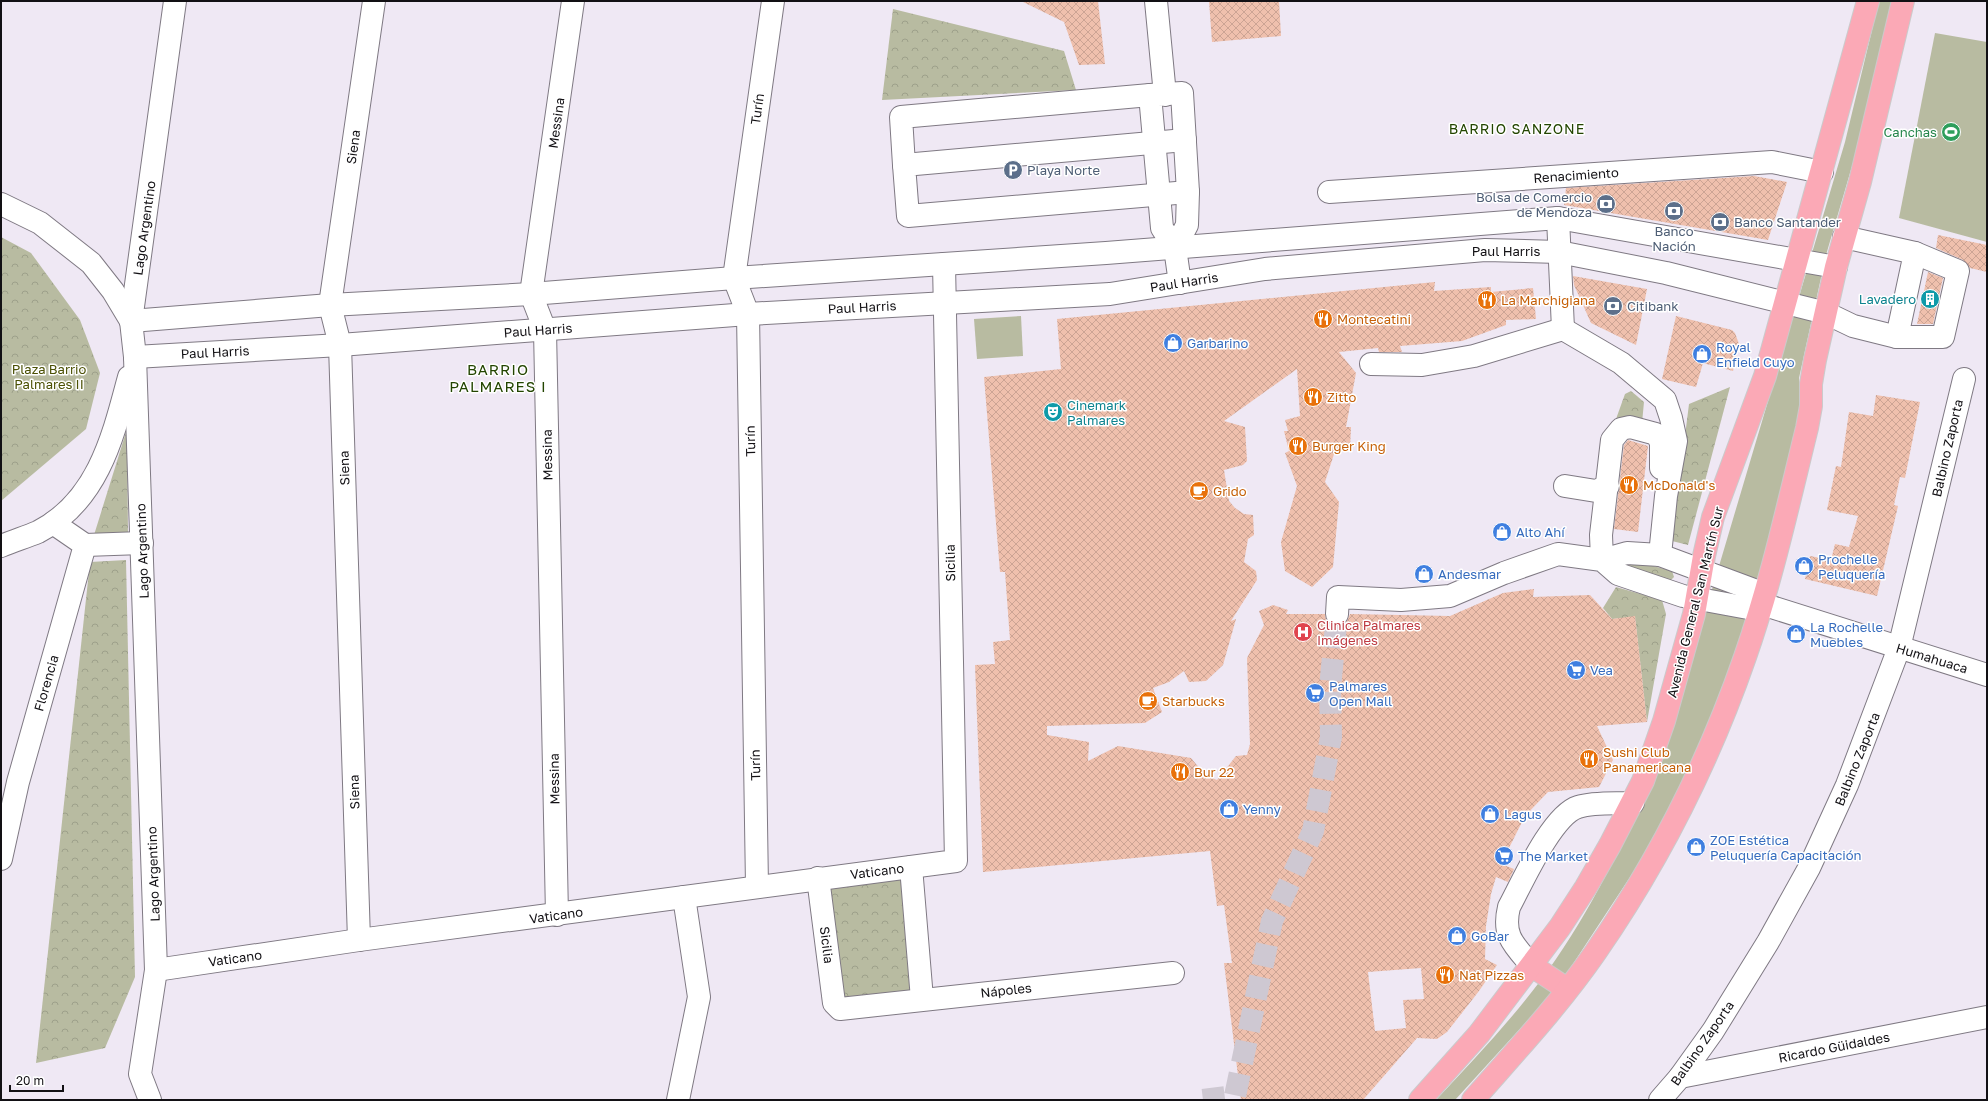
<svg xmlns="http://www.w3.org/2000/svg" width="1988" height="1101" font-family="'Golos Text',sans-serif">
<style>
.green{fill:#b8bba1}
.park{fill:url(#park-crowns)}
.building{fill:url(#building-cross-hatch);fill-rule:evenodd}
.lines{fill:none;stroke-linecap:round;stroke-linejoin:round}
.minor-tunnel{stroke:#cec8d2;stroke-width:22;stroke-dasharray:22 11;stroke-linecap:butt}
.minor-casing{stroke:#7f7983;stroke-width:24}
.major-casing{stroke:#cbcacb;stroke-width:24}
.minor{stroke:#fff;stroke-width:22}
.major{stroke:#fba9b6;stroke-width:22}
.labels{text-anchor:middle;stroke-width:3;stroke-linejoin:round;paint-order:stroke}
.street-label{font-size:13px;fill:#121014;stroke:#fff}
.leisure-label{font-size:13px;fill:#27864d;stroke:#fff;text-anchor:end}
.service-label{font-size:13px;fill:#4e5e75;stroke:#fff;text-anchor:start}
.culture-label{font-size:13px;fill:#0d838f;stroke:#fff;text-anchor:end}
.food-label{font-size:13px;fill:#c56008;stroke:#fff;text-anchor:start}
.shop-label{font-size:13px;fill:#366cbe;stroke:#fff;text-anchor:start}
.park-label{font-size:13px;fill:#4b5004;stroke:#fff}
.health-label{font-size:13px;fill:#be3a42;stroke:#fff;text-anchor:start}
.neighbourhood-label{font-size:14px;letter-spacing:1px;fill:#234501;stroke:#fff}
.quarter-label{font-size:15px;letter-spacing:1px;fill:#234501;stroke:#fff}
</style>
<defs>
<pattern id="park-crowns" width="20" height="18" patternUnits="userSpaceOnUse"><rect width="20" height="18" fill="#b8bba1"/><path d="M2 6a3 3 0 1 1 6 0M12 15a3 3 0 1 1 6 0" fill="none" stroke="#9da08a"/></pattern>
<pattern id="building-cross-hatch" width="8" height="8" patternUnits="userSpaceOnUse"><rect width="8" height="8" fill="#efc0ad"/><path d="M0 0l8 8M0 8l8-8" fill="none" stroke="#cca494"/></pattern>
</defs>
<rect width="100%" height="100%" fill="#efe8f4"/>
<g class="green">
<path d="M1879 1H1893L1862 132 1826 255 1799 378 1802 407 1756 598 1698 756 1670 812 1636 868 1567 973 1539 1008 1455 1100H1436C1478 1055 1521 1010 1556 959 1599 897 1630 827 1662 758L1845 142Z"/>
<polygon points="1935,33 1987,42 1987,242 1899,218"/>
<polygon points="1021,316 1023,356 977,359 974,319"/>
</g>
<g class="park">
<polygon points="893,9 1064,51 1076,90 882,100"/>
<polygon points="1,237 31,253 80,320 100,373 86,429 1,501"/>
<polygon points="1730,387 1688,545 1672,541 1689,404"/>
<polygon points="1631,391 1644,402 1642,423 1616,419 1625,394"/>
<polygon points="127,429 128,533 94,535"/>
<polygon points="126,560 135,977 105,1048 36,1063 90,562"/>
<polygon points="1631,560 1672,571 1674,577 1670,581 1626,569 1623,563"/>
<polygon points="1616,587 1662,600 1666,614 1647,722 1635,617 1612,619 1603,608"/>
<polygon points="911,867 922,999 840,1009 818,878"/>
</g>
<g class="building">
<polygon points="1021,1 1098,1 1105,64 1079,65 1064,22"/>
<polygon points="1209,1 1279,1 1281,36 1212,42"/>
<polygon points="1754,176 1787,182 1768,240 1564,205 1566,188"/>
<polygon points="1938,235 1987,245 1987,272 1970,268 1963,260 1936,248"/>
<polygon points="1928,272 1943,278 1936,310 1933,324 1917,324"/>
<polygon points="1573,276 1647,289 1636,345 1591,323 1574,285"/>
<path d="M1435 282 1434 291 1491 287V292L1533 288 1536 319 1506 320V325L1462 341 1400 346 1402 352H1379L1378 348 1339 352 1356 373 1346 427H1351L1350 450 1335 451 1325 482 1339 502 1333 567 1312 587 1285 571 1281 542 1297 486 1285 453 1289 451 1284 431H1288L1285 420 1300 416 1297 369 1224 421 1245 427 1247 461 1243 465 1224 470 1229 501 1235 508 1244 514 1253 515 1254 535 1248 539 1244 562 1256 571 1257 580 1231 621 1236 619 1223 665 1206 681 1189 682 1184 671 1169 682 1153 688 1162 712 1145 723 1047 726V735L1089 742 1088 761 1118 746 1191 758 1205 775 1217 780 1236 756 1247 755 1250 744 1247 658 1264 625 1259 611 1273 605 1288 610 1286 614H1325L1326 620 1330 624 1337 626 1343 625 1347 621 1350 614 1450 616 1503 593 1534 589 1533 597 1590 595 1612 619 1635 616 1647 722 1597 726 1613 760 1599 787 1548 792 1525 816 1501 864 1514 869 1508 882 1496 877 1491 894 1486 926 1485 959 1497 965 1479 991 1447 1032 1437 1039 1417 1038 1363 1100H1241L1224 963H1232L1224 905 1217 906 1210 851 983 872 975 665 995 664 993 642 1010 640 1005 572H1000L984 377 1061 369 1057 319ZM1421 968 1424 999 1403 1000 1406 1028 1375 1031 1368 972Z"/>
<polygon points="1676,316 1732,330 1735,333 1739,344 1733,371 1703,363 1696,387 1662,379"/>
<polygon points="1876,395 1920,402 1905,478 1900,477 1894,505 1898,506 1877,596 1805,579 1810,556 1831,560 1835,544 1849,547 1858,516 1827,510 1836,466 1841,467 1849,412 1873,416"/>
<polygon points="1628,440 1648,446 1638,532 1614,529 1624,445"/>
</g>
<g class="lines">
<polyline class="minor-tunnel" points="1203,1100 1235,1096 1272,921 1313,831 1331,737 1330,688 1337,614"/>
<defs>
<g id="minor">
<polyline points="1156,1 1165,95"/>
<polygon points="1182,93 1188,192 1187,225 1175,248 1162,228 1150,95"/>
<polyline points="1185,140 904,165 908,216 1188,192"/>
<polyline points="904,165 901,117 1150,95"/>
<polyline points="1329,192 1772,162 1822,172"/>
<polyline points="1,204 40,223 91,263 113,291 131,321"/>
<polyline points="1558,218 1563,329"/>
<polyline points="1175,248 1180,283"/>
<polyline points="131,321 330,305 531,294 734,278 1106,253 1558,218 1836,267"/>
<polyline points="1897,337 1943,337 1958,271 1915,253"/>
<polyline points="135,357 340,345 748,314 1110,294 1265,269 1485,250 1559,252 1666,273 1826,313 1853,326 1897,337 1915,253 1844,237"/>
<polyline points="1371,364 1422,365 1474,356 1563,329 1621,363 1665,400 1671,418 1676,441 1666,496 1660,555"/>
<polyline points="1661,468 1661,442 1656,434 1630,427 1621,429 1612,440 1601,535 1602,560 1627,553 1660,555 1754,590 1762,604"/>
<polyline points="1565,486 1596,491 1608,486"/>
<polyline points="85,545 142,543"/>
<path d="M1 546C13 541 26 537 38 532 98 501 113 437 129 377"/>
<polyline points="1337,614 1338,597 1401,600 1450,596 1504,573 1558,554 1602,560 1618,574 1683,596 1748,608 1762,604 1987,675"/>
<polyline points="1,859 18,782 85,545 53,523"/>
<polyline points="911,867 922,999"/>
<polyline points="818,878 834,1003 840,1009 1173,973"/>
<polyline points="757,886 748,314 734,278 773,1"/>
<polyline points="557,915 545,330 531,294 573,1"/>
<polyline points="359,940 340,345 330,305 374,1"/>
<path d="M1532 966C1514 945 1502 936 1509 907 1522 883 1552 815 1578 807 1595 802 1615 804 1633 803"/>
<polyline points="156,970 359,940 956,861 944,264"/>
<polyline points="1680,1077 1987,1017"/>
<polyline points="150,1100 140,1074 156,970 135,357 131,321 175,1"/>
<polyline points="678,1100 699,997 684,897"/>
<polyline points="1660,1100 1680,1077 1713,1031 1768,942 1809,868 1847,785 1899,648 1964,379"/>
</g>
<g id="major">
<polyline points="1532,966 1567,989"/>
<polyline points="1420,1100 1479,1034 1560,927 1586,887 1610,845 1643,781 1664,721 1694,614 1704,556 1713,517 1765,376 1868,1"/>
<path d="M1473 1100C1515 1052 1559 1005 1595 953 1658 862 1709 761 1745 657 1771 583 1788 505 1807 428L1811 406V384L1815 360 1836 267 1860 182 1903 1"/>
</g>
</defs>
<use href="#minor" class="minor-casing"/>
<use href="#major" class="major-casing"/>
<use href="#minor" class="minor"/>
<use href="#major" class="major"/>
</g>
<defs>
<symbol id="stadium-disc" viewBox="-11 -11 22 22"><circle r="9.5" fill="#2e9e5b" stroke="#fff"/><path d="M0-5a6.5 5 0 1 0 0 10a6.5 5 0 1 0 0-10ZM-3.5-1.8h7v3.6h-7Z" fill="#fff"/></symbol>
<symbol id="parking-disc" viewBox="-11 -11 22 22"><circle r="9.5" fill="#5c6f8a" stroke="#fff"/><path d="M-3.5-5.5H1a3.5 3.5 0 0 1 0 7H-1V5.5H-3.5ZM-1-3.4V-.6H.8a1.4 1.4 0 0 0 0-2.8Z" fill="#fff"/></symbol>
<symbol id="bank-disc" viewBox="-11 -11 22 22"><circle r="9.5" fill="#5c6f8a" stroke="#fff"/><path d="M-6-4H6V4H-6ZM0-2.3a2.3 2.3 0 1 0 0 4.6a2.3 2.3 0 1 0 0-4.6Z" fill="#fff"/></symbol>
<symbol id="building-disc" viewBox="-11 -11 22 22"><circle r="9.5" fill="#0f9aa8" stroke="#fff"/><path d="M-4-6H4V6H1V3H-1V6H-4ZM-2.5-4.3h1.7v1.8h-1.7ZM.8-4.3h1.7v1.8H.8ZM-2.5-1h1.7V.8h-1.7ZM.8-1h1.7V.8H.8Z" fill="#fff"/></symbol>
<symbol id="restaurant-disc" viewBox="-11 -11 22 22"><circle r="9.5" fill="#e8710a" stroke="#fff"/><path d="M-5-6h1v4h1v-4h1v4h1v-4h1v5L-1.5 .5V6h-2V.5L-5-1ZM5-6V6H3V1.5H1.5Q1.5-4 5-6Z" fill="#fff"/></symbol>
<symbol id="shop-disc" viewBox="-11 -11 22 22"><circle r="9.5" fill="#3f7fe0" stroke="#fff"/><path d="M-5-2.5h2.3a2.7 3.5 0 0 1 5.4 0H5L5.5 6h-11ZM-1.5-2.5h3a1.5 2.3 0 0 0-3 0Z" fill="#fff"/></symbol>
<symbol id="theatre-disc" viewBox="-11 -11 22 22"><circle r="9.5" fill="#0f9aa8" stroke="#fff"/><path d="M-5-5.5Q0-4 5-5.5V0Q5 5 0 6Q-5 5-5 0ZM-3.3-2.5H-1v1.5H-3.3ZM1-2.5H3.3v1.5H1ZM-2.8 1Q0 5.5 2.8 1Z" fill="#fff"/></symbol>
<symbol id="cafe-disc" viewBox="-11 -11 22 22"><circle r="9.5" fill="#e8710a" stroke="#fff"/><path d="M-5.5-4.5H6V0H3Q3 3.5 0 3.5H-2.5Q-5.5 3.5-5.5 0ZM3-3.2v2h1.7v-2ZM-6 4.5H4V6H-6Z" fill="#fff"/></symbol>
<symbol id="hospital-disc" viewBox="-11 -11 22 22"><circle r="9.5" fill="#e0444e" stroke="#fff"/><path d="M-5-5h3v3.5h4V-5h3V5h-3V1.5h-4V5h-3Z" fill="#fff"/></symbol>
<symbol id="supermarket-disc" viewBox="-11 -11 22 22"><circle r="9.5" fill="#3f7fe0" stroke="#fff"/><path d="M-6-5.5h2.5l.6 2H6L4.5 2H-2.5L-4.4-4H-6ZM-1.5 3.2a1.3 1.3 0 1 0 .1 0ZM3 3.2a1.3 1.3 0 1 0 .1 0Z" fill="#fff"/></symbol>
</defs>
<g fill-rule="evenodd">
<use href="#stadium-disc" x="1940" y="121" width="22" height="22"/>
<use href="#parking-disc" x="1002" y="159" width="22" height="22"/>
<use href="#bank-disc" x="1595" y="193" width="22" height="22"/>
<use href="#bank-disc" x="1663" y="200" width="22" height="22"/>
<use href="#bank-disc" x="1709" y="211" width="22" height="22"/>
<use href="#building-disc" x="1919" y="288" width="22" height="22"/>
<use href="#restaurant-disc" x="1476" y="289" width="22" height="22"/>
<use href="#bank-disc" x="1602" y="295" width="22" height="22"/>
<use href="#restaurant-disc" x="1312" y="308" width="22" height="22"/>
<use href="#shop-disc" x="1162" y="332" width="22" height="22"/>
<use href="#shop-disc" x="1691" y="343" width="22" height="22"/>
<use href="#restaurant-disc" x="1302" y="386" width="22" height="22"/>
<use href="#theatre-disc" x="1042" y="401" width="22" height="22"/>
<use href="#restaurant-disc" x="1287" y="435" width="22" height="22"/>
<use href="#restaurant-disc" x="1618" y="474" width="22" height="22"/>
<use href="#cafe-disc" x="1188" y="480" width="22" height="22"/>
<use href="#shop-disc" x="1491" y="521" width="22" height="22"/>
<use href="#shop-disc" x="1793" y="555" width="22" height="22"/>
<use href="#shop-disc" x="1413" y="563" width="22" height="22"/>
<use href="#hospital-disc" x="1292" y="621" width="22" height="22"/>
<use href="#shop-disc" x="1785" y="623" width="22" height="22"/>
<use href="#supermarket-disc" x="1565" y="659" width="22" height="22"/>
<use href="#supermarket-disc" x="1304" y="682" width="22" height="22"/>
<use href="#cafe-disc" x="1137" y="690" width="22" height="22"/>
<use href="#restaurant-disc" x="1578" y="748" width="22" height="22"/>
<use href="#restaurant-disc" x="1169" y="761" width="22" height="22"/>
<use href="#shop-disc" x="1218" y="798" width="22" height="22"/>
<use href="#shop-disc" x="1479" y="803" width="22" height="22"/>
<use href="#shop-disc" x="1685" y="836" width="22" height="22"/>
<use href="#supermarket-disc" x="1493" y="845" width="22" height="22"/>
<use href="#shop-disc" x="1446" y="925" width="22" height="22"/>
<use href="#restaurant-disc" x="1434" y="964" width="22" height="22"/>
</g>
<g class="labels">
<g class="street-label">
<text transform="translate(757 109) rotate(-82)" y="5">Turín</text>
<text transform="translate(556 123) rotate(-82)" y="5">Messina</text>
<text transform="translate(353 147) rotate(-82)" y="5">Siena</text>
<text transform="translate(1576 175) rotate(-4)" y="5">Renacimiento</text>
<text transform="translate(144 228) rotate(-82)" y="5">Lago Argentino</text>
<text x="1506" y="256">Paul Harris</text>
<text transform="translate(1184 282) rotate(-9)" y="5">Paul Harris</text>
<text transform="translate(862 307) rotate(-3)" y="5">Paul Harris</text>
<text transform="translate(538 330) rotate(-4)" y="5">Paul Harris</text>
<text transform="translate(215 352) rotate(-3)" y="5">Paul Harris</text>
<text transform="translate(750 441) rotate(-91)" y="5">Turín</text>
<text transform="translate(1947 448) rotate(-77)" y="5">Balbino Zaporta</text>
<text transform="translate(547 455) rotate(-91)" y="5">Messina</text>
<text transform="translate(344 468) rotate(-92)" y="5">Siena</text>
<text transform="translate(142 551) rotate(-92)" y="5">Lago Argentino</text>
<text transform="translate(950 563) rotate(-91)" y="5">Sicilia</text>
<text transform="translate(1695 602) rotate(-76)" y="5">Avenida General San Martín Sur</text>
<text transform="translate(1932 658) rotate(17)" y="5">Humahuaca</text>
<text transform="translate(46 683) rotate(-74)" y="5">Florencia</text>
<text transform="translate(1857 759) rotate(-68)" y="5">Balbino Zaporta</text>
<text transform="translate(755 765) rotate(-91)" y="5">Turín</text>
<text transform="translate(554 779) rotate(-91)" y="5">Messina</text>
<text transform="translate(354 792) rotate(-92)" y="5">Siena</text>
<text transform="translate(877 871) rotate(-7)" y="5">Vaticano</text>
<text transform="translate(153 874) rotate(-92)" y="5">Lago Argentino</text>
<text transform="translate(556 915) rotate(-8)" y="5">Vaticano</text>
<text transform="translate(827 945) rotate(83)" y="5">Sicilia</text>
<text transform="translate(235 958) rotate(-8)" y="5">Vaticano</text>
<text transform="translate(1006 990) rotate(-6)" y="5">Nápoles</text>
<text transform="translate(1702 1043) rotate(-55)" y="5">Balbino Zaporta</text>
<text transform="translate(1834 1047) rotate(-11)" y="5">Ricardo Güidaldes</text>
</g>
<g class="leisure-label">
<text x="1937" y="137">Canchas</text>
</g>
<g class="service-label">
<text x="1027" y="175">Playa Norte</text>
<text x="1592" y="202" text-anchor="end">Bolsa de Comercio<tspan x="1592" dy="15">de Mendoza</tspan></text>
<text x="1734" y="227">Banco Santander</text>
<text x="1674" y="236" text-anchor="middle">Banco<tspan x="1674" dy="15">Nación</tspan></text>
<text x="1627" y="311">Citibank</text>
</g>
<g class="culture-label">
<text x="1916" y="304">Lavadero</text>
<text x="1067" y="410" text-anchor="start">Cinemark<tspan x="1067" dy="15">Palmares</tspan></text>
</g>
<g class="food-label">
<text x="1501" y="305">La Marchigiana</text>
<text x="1337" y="324">Montecatini</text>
<text x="1327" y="402">Zitto</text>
<text x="1312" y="451">Burger King</text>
<text x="1643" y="490">McDonald's</text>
<text x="1213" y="496">Grido</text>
<text x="1162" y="706">Starbucks</text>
<text x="1603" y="757">Sushi Club<tspan x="1603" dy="15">Panamericana</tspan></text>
<text x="1194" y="777">Bur 22</text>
<text x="1459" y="980">Nat Pizzas</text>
</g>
<g class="shop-label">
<text x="1187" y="348">Garbarino</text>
<text x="1716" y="352">Royal<tspan x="1716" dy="15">Enfield Cuyo</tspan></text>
<text x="1516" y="537">Alto Ahí</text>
<text x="1818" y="564">Prochelle<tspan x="1818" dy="15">Peluquería</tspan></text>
<text x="1438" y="579">Andesmar</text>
<text x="1810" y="632">La Rochelle<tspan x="1810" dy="15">Muebles</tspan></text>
<text x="1590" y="675">Vea</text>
<text x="1329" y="691">Palmares<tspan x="1329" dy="15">Open Mall</tspan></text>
<text x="1243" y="814">Yenny</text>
<text x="1504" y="819">Lagus</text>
<text x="1710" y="845">ZOE Estética<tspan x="1710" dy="15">Peluquería Capacitación</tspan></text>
<text x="1518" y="861">The Market</text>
<text x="1471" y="941">GoBar</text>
</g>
<g class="park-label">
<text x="49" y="374">Plaza Barrio<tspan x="49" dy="15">Palmares II</tspan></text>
</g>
<g class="health-label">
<text x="1317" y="630">Clinica Palmares<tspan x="1317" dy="15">Imágenes</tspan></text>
</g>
<g class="neighbourhood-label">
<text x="1517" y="134">BARRIO SANZONE</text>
</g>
<g class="quarter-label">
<text x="498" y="375">BARRIO<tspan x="498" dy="17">PALMARES I</tspan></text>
</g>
</g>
<rect width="1988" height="1101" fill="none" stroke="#121014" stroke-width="4"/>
<path d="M10 1085v6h53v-6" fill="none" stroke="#121014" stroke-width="2"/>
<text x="16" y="1085" font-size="12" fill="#121014" stroke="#ffffff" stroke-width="3" paint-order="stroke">20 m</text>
</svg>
